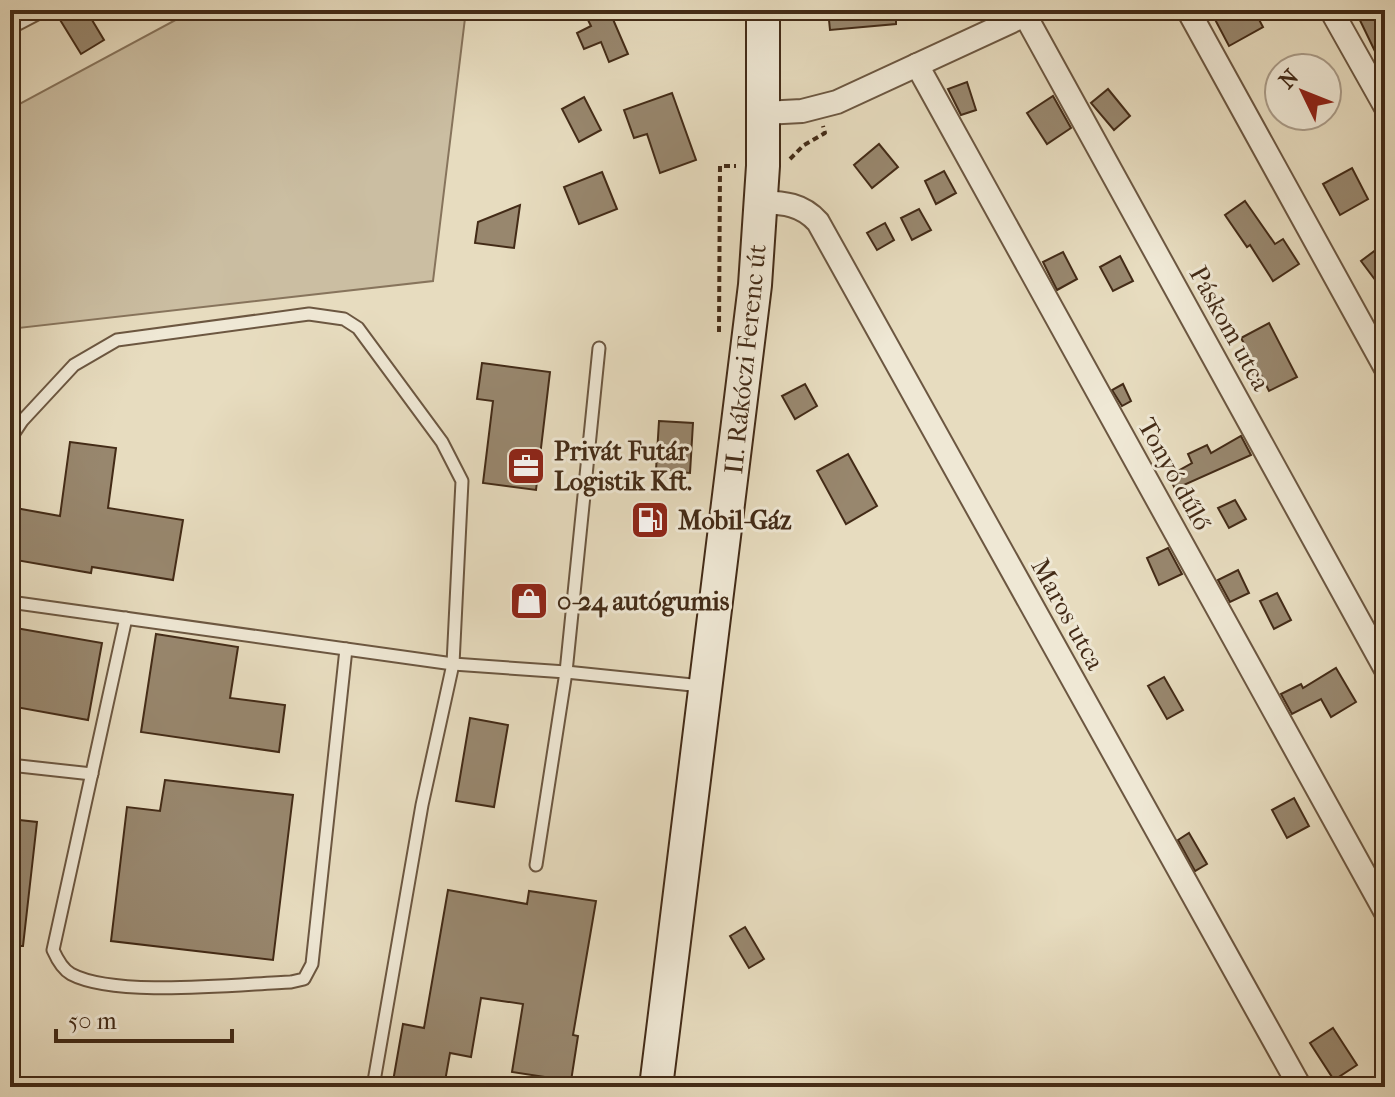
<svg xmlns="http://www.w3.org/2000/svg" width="1395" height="1097" font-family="'IM FELL French Canon',serif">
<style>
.green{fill:#cbbea2;stroke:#87745c;stroke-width:2}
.building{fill:#98876e;stroke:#432b17;stroke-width:2}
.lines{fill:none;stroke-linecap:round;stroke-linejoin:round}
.lane-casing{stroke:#6c5741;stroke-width:15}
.street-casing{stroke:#6c5741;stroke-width:26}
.secondary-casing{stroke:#432b17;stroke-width:36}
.path{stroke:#432b17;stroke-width:4;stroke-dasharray:6 4;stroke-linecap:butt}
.lane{stroke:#efe8d5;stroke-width:11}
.street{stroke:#efe8d5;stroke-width:22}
.secondary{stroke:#efe8d5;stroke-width:32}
.labels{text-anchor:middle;stroke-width:6;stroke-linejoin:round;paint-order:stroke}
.street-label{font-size:26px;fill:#432b17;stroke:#efe8d5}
.poi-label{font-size:26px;font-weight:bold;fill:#432b17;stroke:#efe8d5;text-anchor:start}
</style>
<rect width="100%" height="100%" fill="#e7dcbf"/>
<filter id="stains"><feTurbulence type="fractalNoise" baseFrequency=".0025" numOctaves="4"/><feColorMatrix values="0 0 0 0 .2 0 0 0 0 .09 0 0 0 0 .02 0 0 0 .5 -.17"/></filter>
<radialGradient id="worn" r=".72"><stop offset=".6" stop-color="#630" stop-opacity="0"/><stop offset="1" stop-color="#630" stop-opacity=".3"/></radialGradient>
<polygon class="green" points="194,10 466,10 433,281 10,329 10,109"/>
<g class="building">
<polygon points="54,10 86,10 104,40 81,54"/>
<polygon points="604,10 609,10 628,54 609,62 601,42 584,49 577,33 591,26 587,18"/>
<polygon points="828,10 896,10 896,24 830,30"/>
<polygon points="1210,10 1254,10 1263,27 1229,46"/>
<polygon points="1355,10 1385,10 1385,72"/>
<polygon points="967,82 976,110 961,115 948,89"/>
<polygon points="1108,89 1130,116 1114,130 1091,103"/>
<polygon points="672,93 696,160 660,173 647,134 634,138 624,110"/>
<polygon points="1053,96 1071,128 1047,144 1027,113"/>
<polygon points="584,97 601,130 579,142 562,109"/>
<polygon points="879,144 898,167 872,188 854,165"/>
<polygon points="1352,168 1368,199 1340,215 1323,184"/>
<polygon points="944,171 956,193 936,204 925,181"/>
<polygon points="602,172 617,209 579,224 564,187"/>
<polygon points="1245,201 1275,244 1283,239 1299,264 1273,281 1250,245 1247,247 1225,215"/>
<polygon points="520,205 514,248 475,243 478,222"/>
<polygon points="919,209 931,230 912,240 901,218"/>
<polygon points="885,223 894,240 877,250 867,233"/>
<polygon points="1385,243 1385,293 1361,261"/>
<polygon points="1063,252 1077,279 1057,290 1043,262"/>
<polygon points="1120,256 1133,281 1113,291 1100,267"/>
<polygon points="1269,323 1297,377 1269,391 1261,375 1255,378 1245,358 1250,355 1241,338"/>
<polygon points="482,363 550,372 536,490 483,483 493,401 477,399"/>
<polygon points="805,384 817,406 795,419 782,396"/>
<polygon points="1123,384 1131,401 1122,406 1112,390"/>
<polygon points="659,421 693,423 690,473 656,470"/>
<polygon points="1241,436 1251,455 1175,489 1169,476 1192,463 1188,454 1207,445 1211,453"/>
<polygon points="70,442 116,448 108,508 183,520 173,580 92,567 91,573 10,559 10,507 60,516"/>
<polygon points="848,454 877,506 846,524 817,471"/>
<polygon points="1235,500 1246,519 1229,528 1218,508"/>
<polygon points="1168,548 1182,574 1159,585 1147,558"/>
<polygon points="1238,570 1249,593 1230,602 1218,580"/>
<polygon points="1277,593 1291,620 1274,629 1260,601"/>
<polygon points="10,627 102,643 88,720 10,706"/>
<polygon points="156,634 238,647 230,698 285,705 279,752 141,732"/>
<polygon points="1336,668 1356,702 1331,717 1321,699 1292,714 1281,694 1301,684 1303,688"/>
<polygon points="1164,677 1183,710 1167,719 1148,686"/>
<polygon points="470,718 508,725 494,807 456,801"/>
<polygon points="165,780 293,795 273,960 111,941 127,807 160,811"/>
<polygon points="1294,798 1309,826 1287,838 1272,810"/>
<polygon points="10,819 37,822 23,946 10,946"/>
<polygon points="1189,833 1207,864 1195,871 1178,840"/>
<polygon points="448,890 527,904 529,891 596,901 573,1035 578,1036 571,1081 512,1072 523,1004 481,998 471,1057 450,1053 444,1087 392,1087 403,1024 424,1028"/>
<polygon points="745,927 764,959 749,968 730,936"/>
<polygon points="1333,1028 1357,1065 1334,1080 1310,1043"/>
</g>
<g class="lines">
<defs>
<g id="lane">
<polyline points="10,439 22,421 74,365 117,340 309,314 344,319 358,328 442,442 462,481 453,664 422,805 373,1087"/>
<polyline points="10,602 453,664 566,672 702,686"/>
<path d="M126 618 53 950C57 959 62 969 71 974 116 998 238 984 291 982L304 979 312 964 346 649"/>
<polyline points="10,765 92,774"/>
<polyline points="536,865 566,672 599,348"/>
</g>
<g id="street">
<polyline points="1188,10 1385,367"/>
<polyline points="1331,10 1385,106"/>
<polyline points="1025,15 1385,668"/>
<polyline points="10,22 33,10"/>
<polyline points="917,65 1385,911"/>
<polyline points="764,113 802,111 837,102 1036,10"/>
<path d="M761 202C784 203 802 204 818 222L1300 1087"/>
</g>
<polyline id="secondary" points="656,1087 755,285 763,166 763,10"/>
</defs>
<use href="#lane" class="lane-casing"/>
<use href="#street" class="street-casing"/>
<use href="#secondary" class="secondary-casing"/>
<g class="path">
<polyline points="790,159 804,145 825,133 823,126"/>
<polyline points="719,332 720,166 736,166"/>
</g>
<use href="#lane" class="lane"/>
<use href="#street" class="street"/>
<use href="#secondary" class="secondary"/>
</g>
<defs>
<symbol id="office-square" viewBox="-11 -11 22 22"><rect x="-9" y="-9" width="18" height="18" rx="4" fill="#8f2418" stroke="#efe8d5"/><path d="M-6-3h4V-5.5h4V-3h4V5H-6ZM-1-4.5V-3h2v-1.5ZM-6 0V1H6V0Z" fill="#fff"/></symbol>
<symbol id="fuel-square" viewBox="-11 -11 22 22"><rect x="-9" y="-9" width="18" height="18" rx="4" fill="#8f2418" stroke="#efe8d5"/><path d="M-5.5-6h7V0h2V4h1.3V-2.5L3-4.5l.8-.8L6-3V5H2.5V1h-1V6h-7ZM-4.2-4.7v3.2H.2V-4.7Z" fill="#fff"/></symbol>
<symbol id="shop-square" viewBox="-11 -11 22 22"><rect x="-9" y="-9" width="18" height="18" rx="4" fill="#8f2418" stroke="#efe8d5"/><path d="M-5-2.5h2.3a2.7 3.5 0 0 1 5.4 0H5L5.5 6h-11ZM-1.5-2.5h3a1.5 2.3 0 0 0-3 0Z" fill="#fff"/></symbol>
</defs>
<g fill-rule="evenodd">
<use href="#office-square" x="504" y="444" width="44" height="44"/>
<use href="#fuel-square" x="628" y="498" width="44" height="44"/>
<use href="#shop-square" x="507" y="579" width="44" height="44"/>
</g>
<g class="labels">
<g class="street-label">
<text transform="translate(1230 328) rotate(61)" y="9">Páskom utca</text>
<text transform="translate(745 359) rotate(-84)" y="9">II. Rákóczi Ferenc út</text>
<text transform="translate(1175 474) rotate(61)" y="9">Tonyó dűlő</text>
<text transform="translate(1068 614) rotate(61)" y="9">Maros utca</text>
</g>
<g class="poi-label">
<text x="554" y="460">Privát Futár<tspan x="554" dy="30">Logistik Kft.</tspan></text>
<text x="678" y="529">Mobil-Gáz</text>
<text x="557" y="610">0-24 autógumis</text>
</g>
</g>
<rect width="1395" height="1097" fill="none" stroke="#e7dcbf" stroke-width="40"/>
<rect x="12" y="12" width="1371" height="1073" fill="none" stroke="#432b17" stroke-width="4"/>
<rect x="20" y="20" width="1355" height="1057" fill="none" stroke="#432b17" stroke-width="2"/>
<g transform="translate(1303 92) rotate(313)"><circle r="38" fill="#efe8d5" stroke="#aa9c89" stroke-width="2"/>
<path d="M0-6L14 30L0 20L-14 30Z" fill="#8f2418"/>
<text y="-12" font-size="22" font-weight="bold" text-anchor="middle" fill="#432b17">N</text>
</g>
<path d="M56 1029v12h176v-12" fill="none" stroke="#432b17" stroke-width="4"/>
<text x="68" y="1029" font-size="24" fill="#432b17" stroke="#efe8d5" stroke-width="6" paint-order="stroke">50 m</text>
<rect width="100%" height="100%" filter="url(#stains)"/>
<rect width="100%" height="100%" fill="url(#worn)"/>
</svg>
